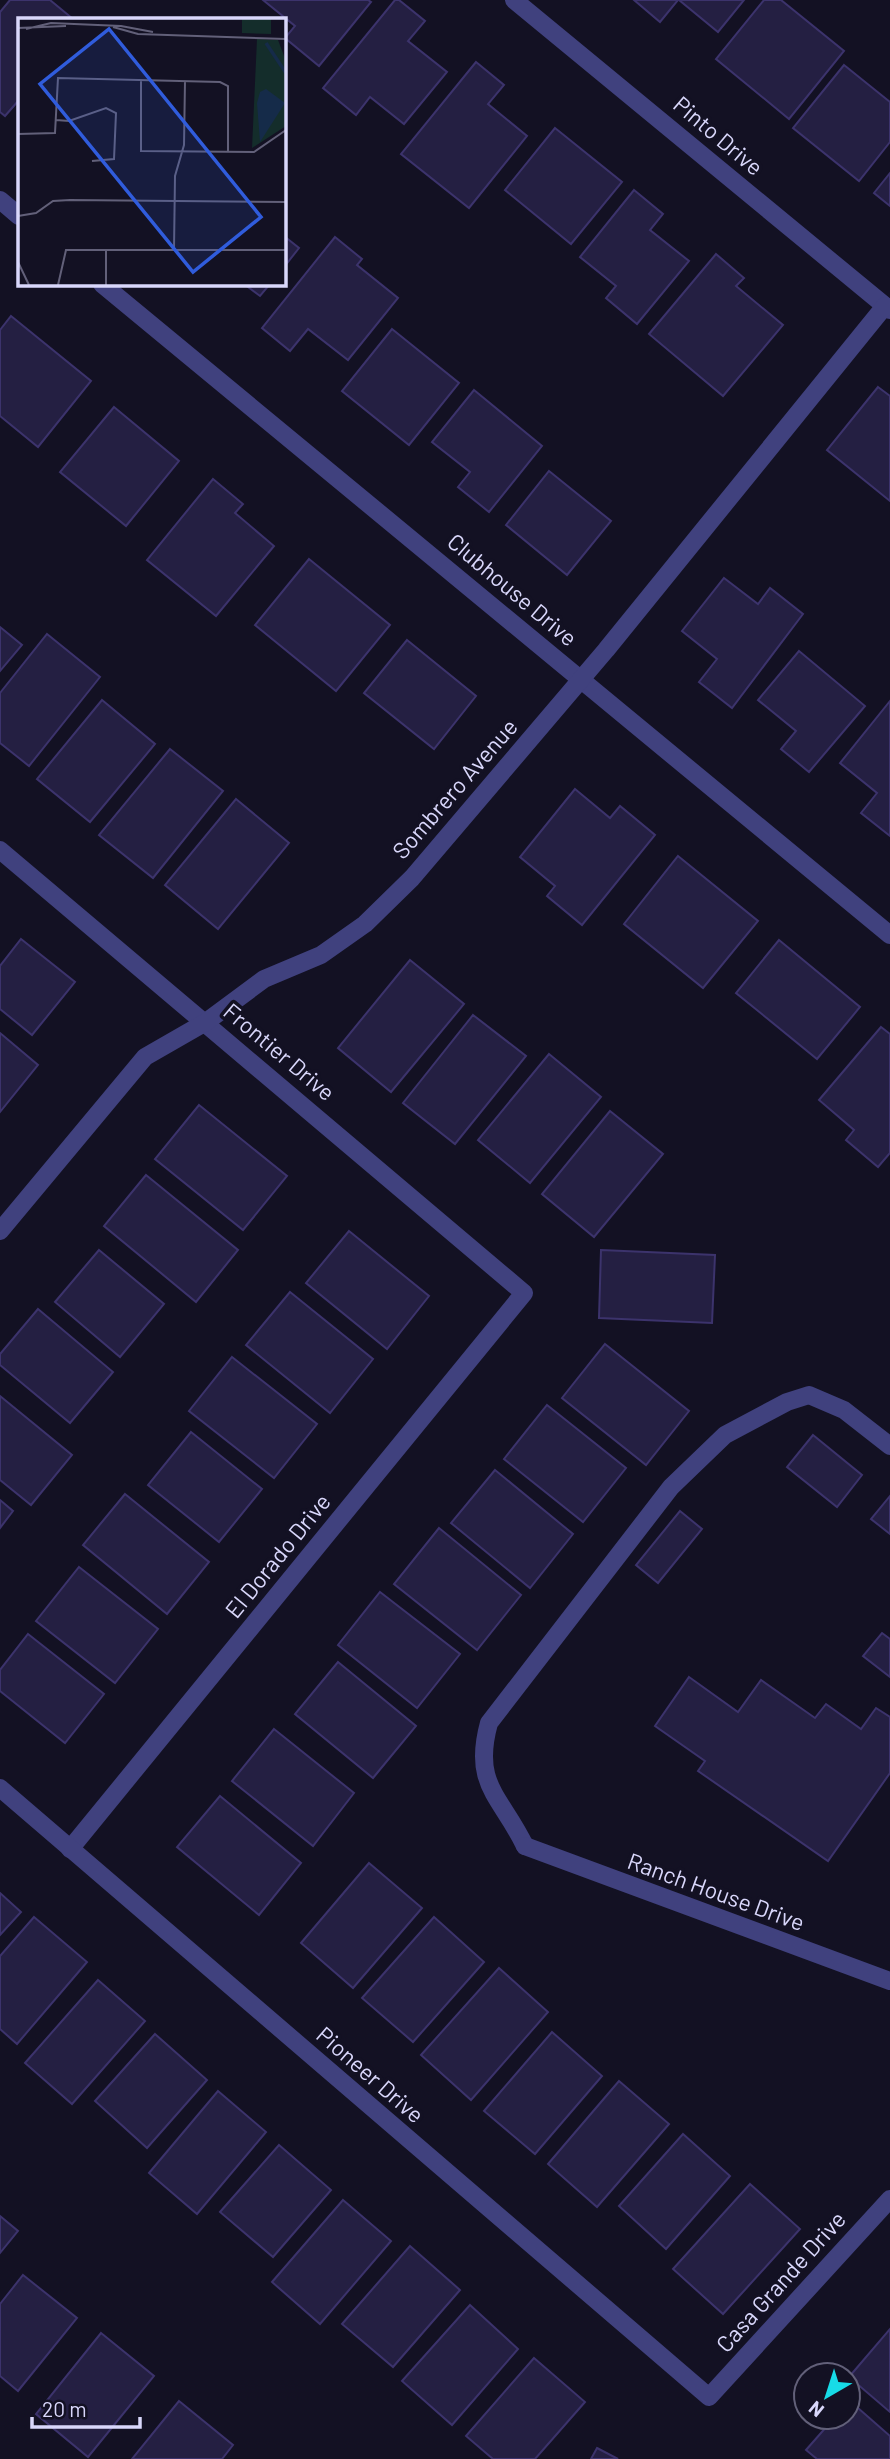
<svg xmlns="http://www.w3.org/2000/svg" width="890" height="2459" font-family="Barlow,sans-serif">
<style>
.building{fill:#241f42;stroke:#3c336c;stroke-width:2}
.lines{fill:none;stroke-linecap:round;stroke-linejoin:round}
.lane{stroke:#40417e;stroke-width:18}
.street{stroke:#40417e;stroke-width:18}
.labels{text-anchor:middle;stroke-width:7;stroke-linejoin:round;paint-order:stroke}
.street-label{font-size:23px;fill:#d9d7fb;stroke:#131123}
.inset-river{fill:none;stroke:#152b49;stroke-width:3.5}
.inset-road{fill:none;stroke:#626079;stroke-width:2}
.view{fill:#305cdc;fill-opacity:0.15;stroke:#305cdc;stroke-width:3.5}
.inset-edge{fill:none;stroke:#d9d7fb;stroke-width:3.5}
</style>
<rect width="100%" height="100%" fill="#131123"/>
<g class="building">
<polygon points="10,0 50,0 73,19 19,19 19,100 5,116 0,112 0,12"/>
<polygon points="263,0 368,0 371,2 319,66 285,38 295,26"/>
<polygon points="395,0 399,0 425,21 408,41 447,72 404,124 370,97 356,115 323,88"/>
<polygon points="634,0 678,0 660,22"/>
<polygon points="679,0 744,0 718,32"/>
<polygon points="764,0 781,0 844,51 789,119 716,59"/>
<polygon points="476,62 504,85 488,104 527,136 469,208 401,154"/>
<polygon points="844,65 890,102 890,142 859,181 793,128"/>
<polygon points="555,128 622,182 571,244 505,190"/>
<polygon points="890,173 890,206 874,193"/>
<polygon points="634,190 663,214 650,230 689,261 637,324 606,298 616,286 580,257"/>
<polygon points="284,236 299,248 284,267"/>
<polygon points="335,237 362,259 357,265 398,298 348,360 308,329 290,351 262,328"/>
<polygon points="716,254 744,278 736,286 783,325 723,396 649,334"/>
<polygon points="244,284 270,284 260,296"/>
<polygon points="11,316 91,381 38,447 0,416 0,330"/>
<polygon points="392,329 459,383 409,445 342,391"/>
<polygon points="878,387 890,396 890,501 827,450"/>
<polygon points="474,390 542,446 489,512 458,487 470,472 432,442"/>
<polygon points="114,407 179,461 126,526 60,472"/>
<polygon points="549,471 611,521 567,575 506,525"/>
<polygon points="213,479 243,504 235,513 274,546 216,616 147,560"/>
<polygon points="309,559 390,625 336,691 255,625"/>
<polygon points="724,578 758,604 770,588 803,614 732,708 699,682 717,659 682,631"/>
<polygon points="0,627 22,645 0,671"/>
<polygon points="47,634 100,677 29,766 0,743 0,693"/>
<polygon points="407,640 476,696 434,749 364,693"/>
<polygon points="799,651 865,706 809,772 781,749 796,731 758,700"/>
<polygon points="102,700 155,744 90,822 37,779"/>
<polygon points="890,701 890,836 861,813 877,793 840,763"/>
<polygon points="170,749 223,791 153,878 99,835"/>
<polygon points="575,789 610,818 620,806 655,835 582,925 547,896 555,886 520,857"/>
<polygon points="236,799 289,843 218,929 165,885"/>
<polygon points="678,856 758,921 703,988 624,924"/>
<polygon points="21,939 75,982 32,1035 0,1009 0,966"/>
<polygon points="779,940 860,1007 817,1059 736,993"/>
<polygon points="410,960 464,1004 391,1092 338,1048"/>
<polygon points="473,1015 526,1056 455,1144 403,1103"/>
<polygon points="881,1027 890,1034 890,1153 878,1167 846,1140 854,1130 819,1100"/>
<polygon points="0,1033 38,1065 0,1112"/>
<polygon points="549,1054 601,1097 530,1183 478,1140"/>
<polygon points="199,1105 287,1176 243,1230 155,1159"/>
<polygon points="610,1111 663,1154 594,1237 542,1194"/>
<polygon points="146,1175 238,1250 196,1302 104,1226"/>
<polygon points="349,1231 429,1296 387,1349 306,1283"/>
<polygon points="99,1250 164,1304 120,1357 55,1302"/>
<polygon points="601,1250 715,1255 712,1323 599,1318"/>
<polygon points="290,1292 373,1359 330,1413 246,1345"/>
<polygon points="38,1309 113,1372 70,1423 0,1365 0,1354"/>
<polygon points="605,1344 689,1411 646,1465 562,1398"/>
<polygon points="232,1357 317,1424 274,1478 189,1411"/>
<polygon points="0,1396 72,1455 31,1505 0,1480"/>
<polygon points="547,1405 626,1468 583,1522 504,1459"/>
<polygon points="191,1432 262,1489 219,1542 148,1485"/>
<polygon points="813,1435 862,1475 837,1507 787,1467"/>
<polygon points="495,1470 573,1534 530,1588 451,1523"/>
<polygon points="125,1494 209,1562 167,1614 83,1545"/>
<polygon points="890,1496 890,1534 871,1519"/>
<polygon points="0,1500 13,1511 0,1528"/>
<polygon points="680,1511 702,1529 658,1583 636,1565"/>
<polygon points="439,1528 521,1595 477,1650 394,1584"/>
<polygon points="79,1567 158,1629 115,1683 36,1621"/>
<polygon points="380,1592 460,1654 417,1708 338,1645"/>
<polygon points="882,1633 890,1639 890,1677 863,1656"/>
<polygon points="28,1634 104,1694 65,1743 0,1691 0,1670"/>
<polygon points="338,1662 416,1726 373,1778 295,1714"/>
<polygon points="689,1677 738,1712 761,1680 815,1718 826,1704 861,1729 876,1708 890,1717 890,1773 828,1861 698,1771 705,1761 655,1726"/>
<polygon points="274,1729 354,1793 313,1846 232,1781"/>
<polygon points="220,1796 301,1863 259,1915 177,1847"/>
<polygon points="369,1863 422,1908 353,1988 301,1943"/>
<polygon points="0,1893 21,1912 0,1935"/>
<polygon points="34,1917 87,1962 17,2044 0,2029 0,1956"/>
<polygon points="434,1917 484,1962 413,2042 362,1998"/>
<polygon points="499,1968 548,2012 471,2100 421,2055"/>
<polygon points="98,1980 145,2021 72,2104 25,2063"/>
<polygon points="552,2032 602,2076 535,2154 484,2111"/>
<polygon points="155,2034 207,2080 147,2148 95,2101"/>
<polygon points="619,2081 669,2124 597,2207 548,2164"/>
<polygon points="218,2091 266,2132 197,2214 149,2173"/>
<polygon points="683,2134 730,2176 666,2249 619,2206"/>
<polygon points="279,2145 331,2190 273,2257 220,2212"/>
<polygon points="750,2184 800,2229 723,2314 673,2269"/>
<polygon points="343,2200 391,2241 320,2324 272,2282"/>
<polygon points="0,2216 18,2231 0,2253"/>
<polygon points="410,2246 460,2290 393,2367 342,2324"/>
<polygon points="23,2275 77,2318 18,2391 0,2376 0,2304"/>
<polygon points="470,2305 518,2349 452,2425 402,2381"/>
<polygon points="890,2329 890,2412 849,2377"/>
<polygon points="101,2333 154,2376 88,2457 36,2414"/>
<polygon points="534,2358 585,2402 535,2459 493,2459 466,2436"/>
<polygon points="179,2401 233,2445 222,2459 132,2459"/>
<polygon points="850,2401 890,2436 890,2459 817,2459 806,2450 835,2417 848,2417"/>
<polygon points="597,2448 618,2459 591,2459"/>
</g>
<g class="lines">
<path class="lane" d="M525 1846C501 1796 472 1785 489 1723L671 1487 725 1435 787 1402 809 1395 844 1410 890 1446"/>
<g class="street">
<polyline points="514,0 890,310"/>
<polyline points="0,200 19,216"/>
<polyline points="102,284 890,935"/>
<polyline points="0,850 524,1293 70,1849"/>
<polyline points="0,1231 145,1057 206,1022 264,979 321,955 365,924 412,878 606,650 885,306"/>
<polyline points="0,1788 709,2397 890,2199"/>
<polyline points="525,1846 890,1981"/>
</g>
</g>
<g class="labels">
<g class="street-label">
<text transform="translate(718 136) rotate(40)" y="8">Pinto Drive</text>
<text transform="translate(512 590) rotate(40)" y="8">Clubhouse Drive</text>
<text transform="translate(455 789) rotate(-49)" y="8">Sombrero Avenue</text>
<text transform="translate(279 1052) rotate(40)" y="8">Frontier Drive</text>
<text transform="translate(278 1556) rotate(-51)" y="8">El Dorado Drive</text>
<text transform="translate(716 1892) rotate(20)" y="8">Ranch House Drive</text>
<text transform="translate(370 2075) rotate(41)" y="8">Pioneer Drive</text>
<text transform="translate(781 2282) rotate(-48)" y="8">Casa Grande Drive</text>
</g>
</g>
<g transform="translate(18 18)">
<rect width="268" height="268" fill="#131123"/>
<path d="M224 0H253V16L224 15ZM239 21 260 22 268 43V108L234 130Z" fill="#142d2b"/>
<path d="M248 71 267 85 242 124 239 85 242 74Z" fill="#152b49"/>
<path class="inset-river" d="M248 25 268 55"/>
<path class="inset-road" d="M95 9 120 16 268 21M0 10 48 8M8 11 33 5 103 8 135 14M123 62V133L236 134 268 112M38 102 51 103 88 90 98 95 96 141 74 143M0 116 37 115 40 60 202 64 210 68V134M0 198 18 195 35 183 52 182 268 184M156 231 157 158 166 127 167 63M0 244 11 267M40 267 48 232H268M88 267V231"/>
<path class="view" d="M91 11 243 199 175 254 22 66Z"/>
<rect width="268" height="268" class="inset-edge"/>
</g>
<g transform="translate(827 2396) rotate(219)"><circle r="33" fill="#131123" stroke="#626079" stroke-width="2"/>
<path d="M0-5L12 26L0 18L-12 26Z" fill="#17dbe7"/>
<text y="-10" font-size="19" font-weight="bold" text-anchor="middle" fill="#d9d7fb">N</text>
</g>
<path d="M32 2417v10h108v-10" fill="none" stroke="#d9d7fb" stroke-width="3.5"/>
<text x="42" y="2417" font-size="21" fill="#d9d7fb" stroke="#131123" stroke-width="5" paint-order="stroke">20 m</text>
</svg>
